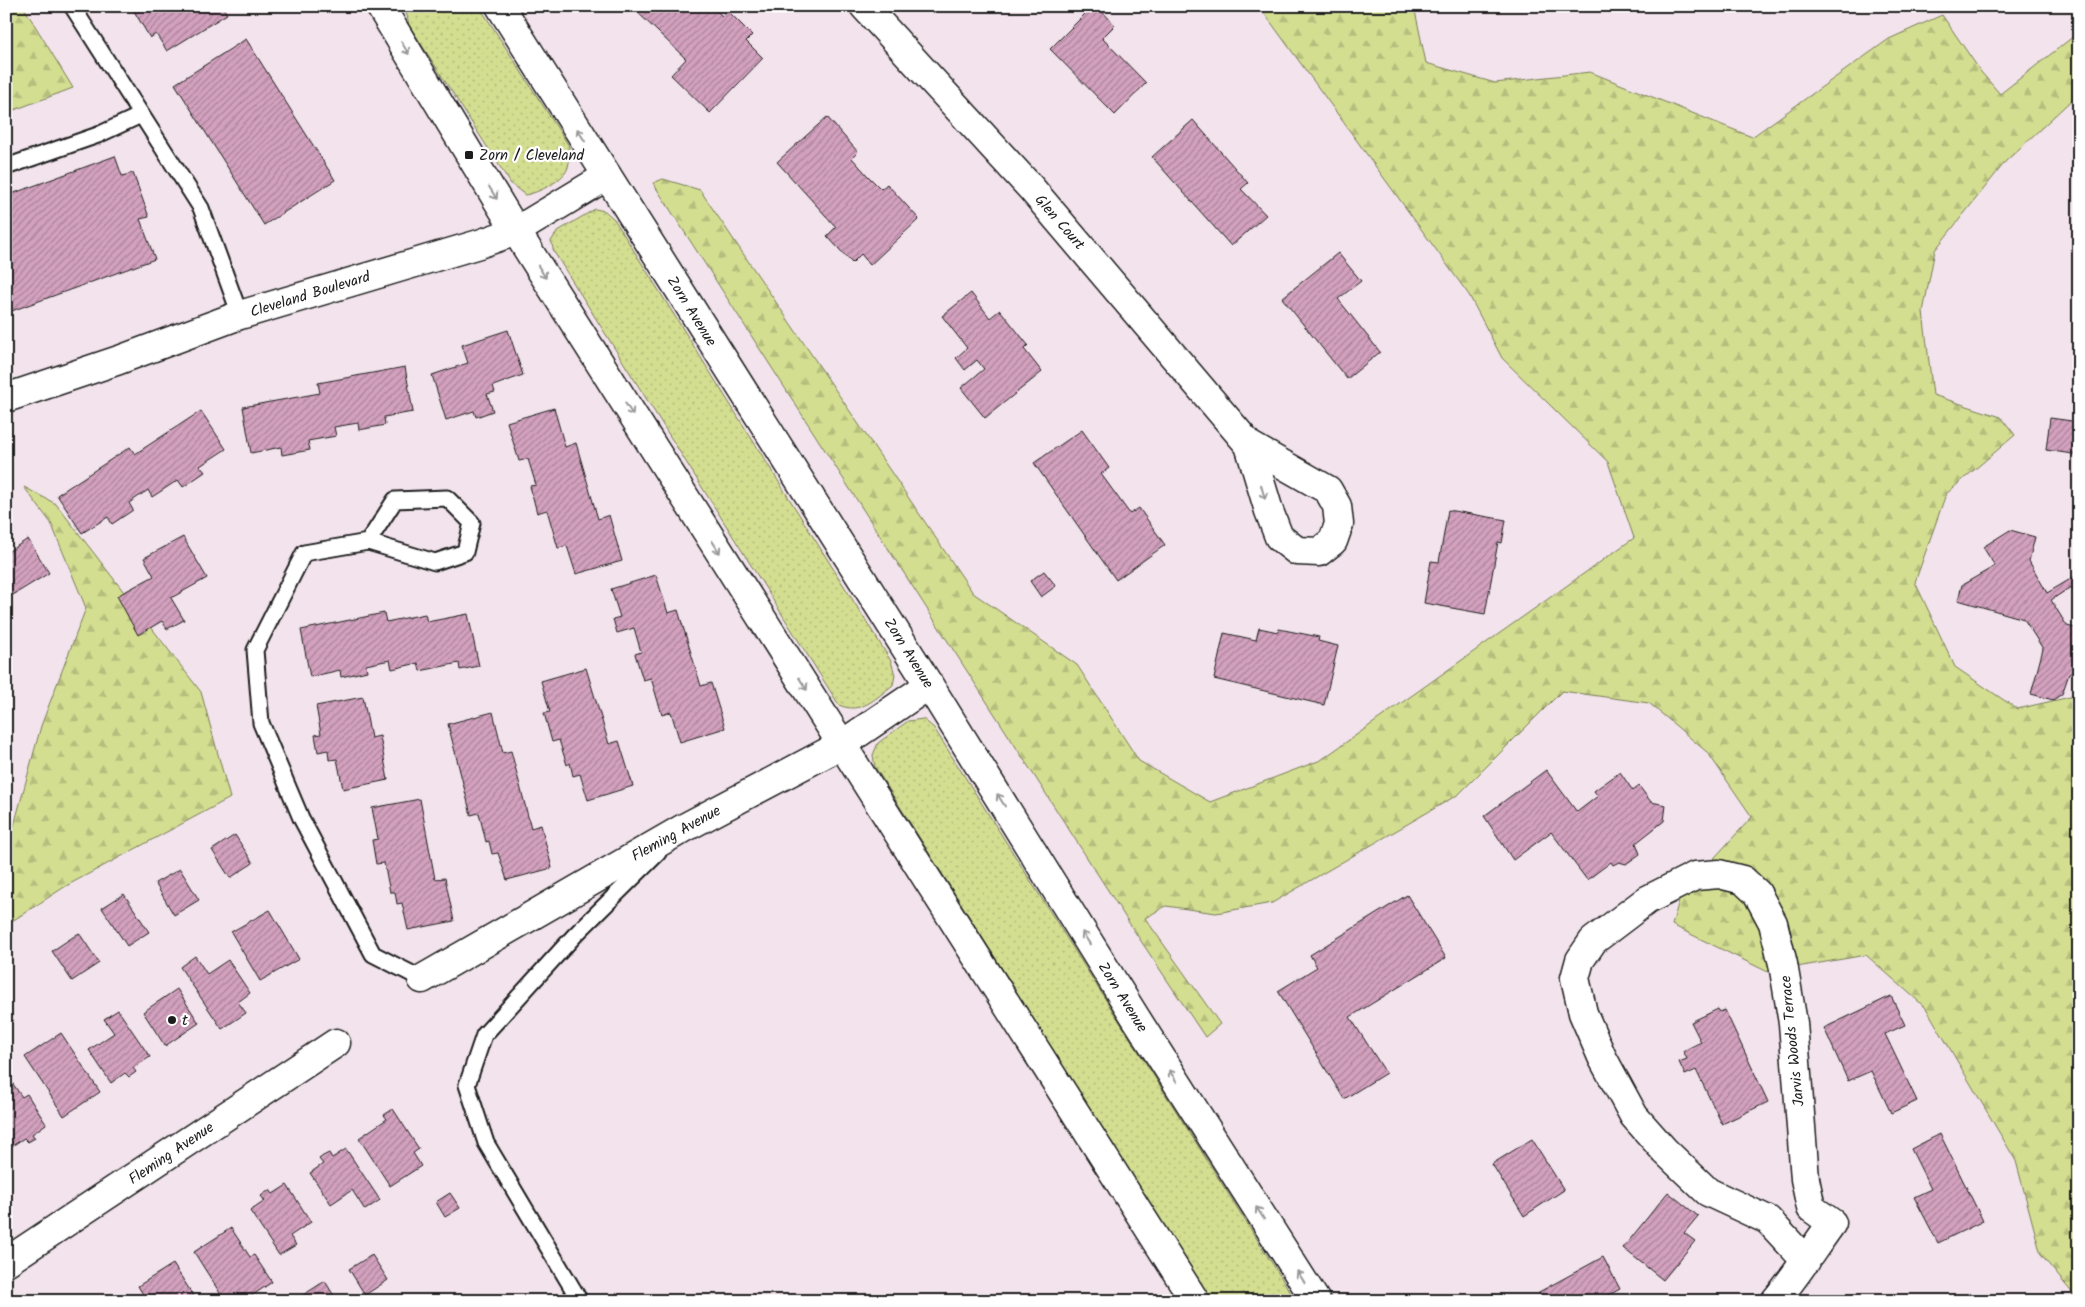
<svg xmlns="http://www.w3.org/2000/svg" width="2085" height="1307" font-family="Kalam,sans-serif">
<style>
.grass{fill:url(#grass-dots);stroke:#787d56}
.forest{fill:url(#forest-firs);stroke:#787d56}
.building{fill:url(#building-hatch);stroke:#1c1c1c}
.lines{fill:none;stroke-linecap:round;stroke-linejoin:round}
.service-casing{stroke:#1c1c1c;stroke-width:19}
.minor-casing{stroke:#1c1c1c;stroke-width:31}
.secondary-casing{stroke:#1c1c1c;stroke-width:31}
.service{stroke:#fff;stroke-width:15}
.minor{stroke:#fff;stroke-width:28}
.secondary{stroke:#fff;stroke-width:28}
.oneway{stroke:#999}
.poi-dot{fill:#1c1c1c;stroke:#fff;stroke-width:2}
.labels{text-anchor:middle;stroke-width:4.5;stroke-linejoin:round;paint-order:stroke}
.poi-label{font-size:15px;fill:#1c1c1c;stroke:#fff;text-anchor:start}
.street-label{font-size:15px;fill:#1c1c1c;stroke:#fff}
</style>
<defs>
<pattern id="grass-dots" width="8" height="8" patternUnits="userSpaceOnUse" patternTransform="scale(1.25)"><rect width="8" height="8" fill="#d3de91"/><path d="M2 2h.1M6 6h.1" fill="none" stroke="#b5be7c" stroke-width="1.8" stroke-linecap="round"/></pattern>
<pattern id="forest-firs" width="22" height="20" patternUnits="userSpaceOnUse" patternTransform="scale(1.25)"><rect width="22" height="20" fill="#d3de91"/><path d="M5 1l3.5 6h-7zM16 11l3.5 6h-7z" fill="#b5be7c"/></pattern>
<pattern id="building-hatch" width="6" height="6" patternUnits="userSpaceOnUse" patternTransform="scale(1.25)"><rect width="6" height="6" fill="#d3a1be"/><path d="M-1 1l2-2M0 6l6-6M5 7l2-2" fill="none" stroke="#aa829a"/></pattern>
</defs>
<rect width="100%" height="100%" fill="#f2e3ec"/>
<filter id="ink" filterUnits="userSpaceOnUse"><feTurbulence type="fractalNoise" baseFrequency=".02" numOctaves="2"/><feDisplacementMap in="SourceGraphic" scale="10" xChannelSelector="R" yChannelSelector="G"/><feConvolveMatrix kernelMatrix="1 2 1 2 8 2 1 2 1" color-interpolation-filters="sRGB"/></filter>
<g filter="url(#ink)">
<g class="grass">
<path d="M407 6H479L569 146C569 153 570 161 568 167 565 180 538 193 525 195L511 184 409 25 406 11Z"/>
<path d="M595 209 605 211 614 219 891 661 895 675 893 685C876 698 861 715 839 705L554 252 551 241 558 231Z"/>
<polygon points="923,719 934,728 1296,1301 1211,1301 875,767 873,755 878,743 908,721"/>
</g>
<g class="forest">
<polygon points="6,6 23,6 73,88 6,113"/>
<polygon points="1259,6 1414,6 1426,63 1495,83 1590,72 1752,137 1889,39 1942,15 1981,72 2000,94 2079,32 2079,93 2006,161 1935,250 1923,312 1933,395 2001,417 2015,435 1946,494 1915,582 1955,667 2017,709 2079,695 2079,1301 2041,1255 2016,1161 1926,1008 1866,955 1768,972 1672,925 1681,894 1752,817 1708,753 1649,703 1562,691 1459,794 1272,903 1216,913 1166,906 1145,918 1220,1024 1205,1037 1131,926 653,183 663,179 700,190 973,593 1077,665 1139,761 1210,802 1321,760 1634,538 1608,462 1502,358 1469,295"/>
<polygon points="24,487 56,504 201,692 230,798 66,886 6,925 6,837 12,833 41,726 86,608 51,523"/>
</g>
<g class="building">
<polygon points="131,6 222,6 227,14 167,51 156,34 150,38"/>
<polygon points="631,6 712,6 722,16 727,10 752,35 746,41 763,58 710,113 671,75 686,59"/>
<polygon points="1093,6 1097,6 1115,25 1102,38 1146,83 1115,115 1050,49"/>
<polygon points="246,39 335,180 264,225 175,84"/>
<polygon points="827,117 858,152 852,158 867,175 881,189 887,184 919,219 870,265 861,254 852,263 827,236 836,227 777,162"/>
<polygon points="1193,120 1248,183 1241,189 1266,215 1231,246 1152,157"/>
<polygon points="115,156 122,176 133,173 149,217 140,219 155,259 6,313 6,196"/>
<polygon points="1338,253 1361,281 1338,299 1380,352 1347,379 1282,298"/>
<polygon points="971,293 990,318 1000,310 1028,345 1024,349 1042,372 985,418 961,388 984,369 977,360 965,370 956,358 967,348 942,316"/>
<polygon points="508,330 523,375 493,386 495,392 487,394 493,411 476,417 474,411 446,420 432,375 468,363 462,345"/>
<polygon points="405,367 413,412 384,417 385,425 359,430 358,423 334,427 336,436 308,441 310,450 282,455 281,447 251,453 243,407 320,393 318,383"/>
<polygon points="554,408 565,447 576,443 598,519 609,515 622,561 576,574 567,546 558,548 547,510 537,513 530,486 536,485 528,459 519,461 507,422"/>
<polygon points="201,411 226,449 200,466 205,472 183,487 178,480 152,497 148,490 129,503 133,510 112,524 108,517 82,533 57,495 130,447 135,454"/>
<polygon points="2050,418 2079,422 2079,455 2046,450"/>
<polygon points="1082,430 1109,468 1101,474 1130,514 1139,508 1165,545 1116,580 1034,463"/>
<polygon points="1448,510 1506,520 1502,543 1498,542 1485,614 1424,603 1431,561 1439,562"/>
<polygon points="2010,530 2035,537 2029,561 2047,593 2079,574 2079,599 2071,587 2051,600 2067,626 2079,629 2079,669 2069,674 2062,694 2053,700 2031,694 2043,649 2024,619 1958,600 1962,585 1995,566 1983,547"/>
<polygon points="183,537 207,578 171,598 184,620 167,629 162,621 138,635 117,596 154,576 144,558"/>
<polygon points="28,539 49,573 13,595 6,583 6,553"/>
<polygon points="1044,571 1056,586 1041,597 1030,581"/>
<polygon points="656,575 668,613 678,610 701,686 711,683 725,728 680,742 671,712 662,715 651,678 643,680 635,654 641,652 634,628 617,633 613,619 620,617 611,589"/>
<polygon points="384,613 386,622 425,614 427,622 468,614 479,666 460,670 459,663 420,671 418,663 392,669 390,660 366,665 367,671 341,677 340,670 310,677 301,630"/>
<polygon points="1259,628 1278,632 1279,629 1319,637 1318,641 1338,646 1324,705 1214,679 1224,633 1256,640"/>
<polygon points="586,668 609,744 619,741 633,786 588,800 580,774 573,776 570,763 567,765 559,740 552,742 544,713 550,712 541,681"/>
<polygon points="363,697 371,738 380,736 388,780 343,789 337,759 329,760 328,750 318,752 315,735 321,734 316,706"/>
<polygon points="493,712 503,753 511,751 531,828 541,825 552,868 507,880 498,853 492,854 489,841 486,842 479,813 471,815 448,724"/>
<polygon points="1546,770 1577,812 1598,796 1594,791 1620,772 1633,791 1639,786 1651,802 1666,805 1664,821 1636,843 1640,854 1626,864 1619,862 1613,865 1611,862 1587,880 1551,832 1513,860 1484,816"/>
<polygon points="420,799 435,879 445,878 454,921 408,930 402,903 397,904 395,892 390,892 384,863 376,864 372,840 378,839 372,808"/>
<polygon points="235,835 253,863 230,878 212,850"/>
<polygon points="180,869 199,900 174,915 155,883"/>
<polygon points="124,894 149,932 127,946 102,908"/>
<polygon points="1407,895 1446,958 1350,1017 1386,1073 1344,1099 1278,991 1317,967 1310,955"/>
<polygon points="270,910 299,959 260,981 231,932"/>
<polygon points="79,933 99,963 72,981 52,951"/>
<polygon points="195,956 207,974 228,960 250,993 238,1002 246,1013 222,1029 180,967"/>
<polygon points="177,989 199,1023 165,1046 143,1012"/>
<polygon points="1891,996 1905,1025 1885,1034 1917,1101 1891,1113 1871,1071 1848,1081 1824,1028"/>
<polygon points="1718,1009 1720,1012 1725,1010 1768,1102 1722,1124 1696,1070 1685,1075 1679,1062 1687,1059 1683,1051 1701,1042 1691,1022"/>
<polygon points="118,1010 150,1057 133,1068 136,1072 129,1077 125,1073 111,1083 89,1050 114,1033 104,1019"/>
<polygon points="61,1033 100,1092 64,1116 25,1057"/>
<polygon points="6,1074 22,1097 27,1094 46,1124 32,1134 35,1138 28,1142 24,1138 9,1148 6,1143"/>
<polygon points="393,1109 419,1149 413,1153 421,1166 390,1186 359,1138 387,1119 384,1115"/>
<polygon points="1940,1134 1983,1221 1938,1243 1914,1197 1931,1189 1911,1149"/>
<polygon points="1532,1139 1564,1190 1524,1216 1492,1164"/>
<polygon points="346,1149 380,1200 365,1210 352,1190 331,1204 310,1173 323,1164 319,1159 323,1156 329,1153 332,1158"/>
<polygon points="287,1185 311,1222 290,1236 296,1245 279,1255 250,1211 265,1201 261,1196 265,1193 270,1190 273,1194"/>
<polygon points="1668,1192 1698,1216 1684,1233 1695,1241 1663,1280 1623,1248"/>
<polygon points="450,1193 460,1208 445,1217 436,1202"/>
<polygon points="231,1228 250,1257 254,1255 272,1282 244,1301 225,1301 194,1252"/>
<polygon points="372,1255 388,1280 365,1295 349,1269"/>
<polygon points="1603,1257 1620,1289 1598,1301 1543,1301 1539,1292"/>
<polygon points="173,1264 195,1298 191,1301 147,1301 138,1286"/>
<polygon points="325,1281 337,1301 298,1301 297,1299"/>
</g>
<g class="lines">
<defs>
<g id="service">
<polyline points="72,6 201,208 240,315"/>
<polyline points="6,167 98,135 141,115"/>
<polyline points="368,542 395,500 447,498 472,523 465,552 435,562 368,542 304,553 255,650 261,723 301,818 373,954 422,979"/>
<polyline points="580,1301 486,1143 467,1085 484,1035 575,935 658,853"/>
</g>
<g id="minor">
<polyline points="864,6 1031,188 1249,445 1328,490 1337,506 1339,524 1333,541 1319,552 1297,551 1279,537 1269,511 1249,445"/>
<polyline points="6,398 119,360 240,315 479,244 516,231 607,176"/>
<polyline points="422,979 684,828 841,745 929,685"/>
<polyline points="6,1262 336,1043"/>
<path d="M1775 1301C1796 1276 1813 1249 1832 1223L1811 1208 1805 1179 1793 1023 1783 964 1773 923 1757 893 1743 880 1719 874 1695 876 1647 900 1593 941 1580 960 1575 978 1583 1013 1602 1057 1634 1116 1665 1151 1708 1192 1768 1220 1806 1261"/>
</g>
<g id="secondary">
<polyline points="380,6 516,231 1195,1301"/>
<polyline points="500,6 929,685 1134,1015 1316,1301"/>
</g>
</defs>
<use href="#service" class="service-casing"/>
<use href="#minor" class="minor-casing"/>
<use href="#secondary" class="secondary-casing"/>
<use href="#service" class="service"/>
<use href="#minor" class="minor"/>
<use href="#secondary" class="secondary"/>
</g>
<defs><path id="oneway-shaft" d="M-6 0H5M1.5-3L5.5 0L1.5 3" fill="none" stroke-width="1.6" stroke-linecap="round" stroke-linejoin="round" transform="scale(1.25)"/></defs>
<g class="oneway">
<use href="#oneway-shaft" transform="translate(405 48) rotate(59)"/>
<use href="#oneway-shaft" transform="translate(581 135) rotate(-122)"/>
<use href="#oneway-shaft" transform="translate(493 193) rotate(58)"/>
<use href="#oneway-shaft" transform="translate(542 272) rotate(58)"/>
<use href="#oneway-shaft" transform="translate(629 409) rotate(58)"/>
<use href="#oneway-shaft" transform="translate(1263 492) rotate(74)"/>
<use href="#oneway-shaft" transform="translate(716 547) rotate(58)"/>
<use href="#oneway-shaft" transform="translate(803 684) rotate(58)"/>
<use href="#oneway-shaft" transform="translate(1001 800) rotate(-122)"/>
<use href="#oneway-shaft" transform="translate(1086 938) rotate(-122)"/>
<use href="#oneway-shaft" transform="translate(1173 1076) rotate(-122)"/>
<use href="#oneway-shaft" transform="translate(1260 1213) rotate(-123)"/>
<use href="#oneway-shaft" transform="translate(1301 1277) rotate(-122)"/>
</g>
</g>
<g class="poi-dot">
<rect x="464" y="150" width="10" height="10" rx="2.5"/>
<circle cx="172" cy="1020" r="5"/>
</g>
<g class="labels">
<g class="poi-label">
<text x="479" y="160">Zorn / Cleveland</text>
<text x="182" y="1025">t</text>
</g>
<g class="street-label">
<text transform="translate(1060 222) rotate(49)" y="5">Glen Court</text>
<text transform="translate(310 294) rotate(-17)" y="5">Cleveland Boulevard</text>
<text transform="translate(692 311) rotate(58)" y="5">Zorn Avenue</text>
<text transform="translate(909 653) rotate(58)" y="5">Zorn Avenue</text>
<text transform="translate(676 833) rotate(-29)" y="5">Fleming Avenue</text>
<text transform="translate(1123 997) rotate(58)" y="5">Zorn Avenue</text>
<text transform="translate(1792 1041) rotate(-96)" y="5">Jarvis Woods Terrace</text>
<text transform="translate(171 1153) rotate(-34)" y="5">Fleming Avenue</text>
</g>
</g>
<rect width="2085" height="1307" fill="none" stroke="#fff" stroke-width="25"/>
<rect x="12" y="12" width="2060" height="1282" fill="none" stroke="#1c1c1c" stroke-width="2" filter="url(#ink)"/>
</svg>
